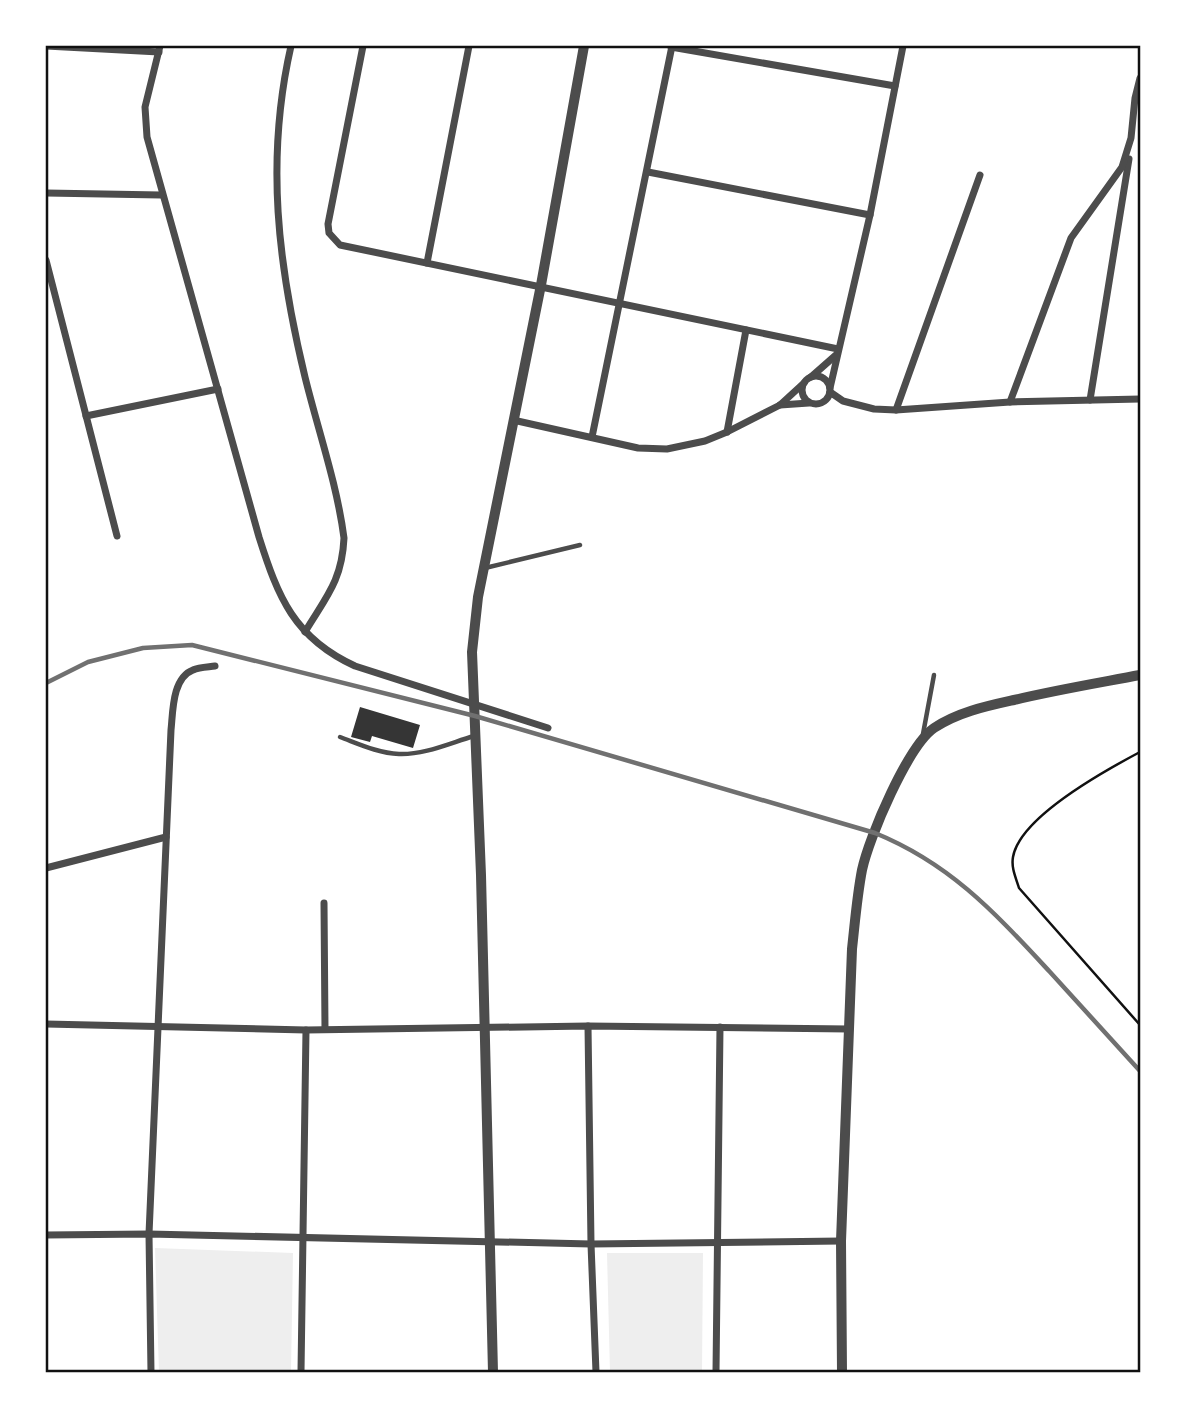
<svg xmlns="http://www.w3.org/2000/svg" width="1186" height="1418" font-family="Karla,sans-serif">
<style>
.green{fill:#eee}
.building{fill:#353535}
.lines{fill:none;stroke-linecap:round;stroke-linejoin:round}
.path{stroke:#111;stroke-width:2.5}
.service{stroke:#4c4c4c;stroke-width:4.5}
.minor{stroke:#4c4c4c;stroke-width:7}
.tertiary{stroke:#4c4c4c;stroke-width:10}
.rail{stroke:#707070;stroke-width:4.5}
.neatline{fill:none;stroke:#111;stroke-width:2.5}
</style>
<rect width="100%" height="100%" fill="#fff"/>
<g class="green">
<polygon points="155,1248 293,1253 291,1372 159,1372"/>
<polygon points="607,1253 703,1253 702,1372 610,1372"/>
</g>
<polygon class="building" points="360,707 420,725 413,748 372,736 370,742 351,737"/>
<g class="lines">
<path class="path" d="M1140 752C1106 770 1020 817 1013 857 1011 868 1016 878 1019 888L1140 1025"/>
<g class="service">
<polyline points="485,568 580,545"/>
<polyline points="923,734 934,675"/>
<path d="M340 737C359 744 378 753 399 754 424 755 450 743 474 736"/>
</g>
<g class="minor">
<polyline points="46,46 159,52"/>
<path d="M160 46 145 107 147 137 259 537C278 597 294 638 355 666L548 728"/>
<path d="M291 46C265 160 278 265 305 377 318 430 337 484 344 538 342 581 326 597 305 632"/>
<polyline points="363,46 328,224 329,233 340,245 838,349"/>
<polyline points="671,47 895,86"/>
<polyline points="648,172 870,215"/>
<polyline points="46,193 161,195"/>
<polyline points="46,260 117,536"/>
<polyline points="427,263 469,46"/>
<circle cx="816" cy="390" r="14"/>
<polyline points="811,377 836,355"/>
<polyline points="830,388 870,215 903,46"/>
<polyline points="830,392 843,401 874,409 896,410 1010,402 1140,399"/>
<polyline points="1090,400 1129,159"/>
<polyline points="1010,402 1071,238 1122,167 1131,138 1135,98 1140,78"/>
<polyline points="780,405 809,403"/>
<polyline points="896,410 980,175"/>
<polyline points="86,416 218,389"/>
<polyline points="513,420 638,448 667,449 705,441 727,432 780,405 804,383"/>
<polyline points="727,432 746,330"/>
<polyline points="592,437 672,46"/>
<polyline points="46,868 166,837"/>
<polyline points="324,903 325,1029"/>
<polyline points="46,1024 306,1030 588,1026 849,1029"/>
<polyline points="588,1026 591,1244 596,1372"/>
<polyline points="46,1235 149,1234 591,1244 841,1241"/>
<path d="M151 1372 149 1234 171 730C173 712 172 678 193 670 199 667 208 667 215 666"/>
<polyline points="301,1372 306,1030"/>
<polyline points="716,1372 720,1027"/>
</g>
<g class="tertiary">
<polyline points="493,1372 481,875 472,652 478,597 541,285 584,46"/>
<path d="M842 1372 841 1241 852 949C855 922 857 896 862 870 869 837 908 746 934 728 958 712 987 706 1014 700 1056 690 1098 683 1140 675"/>
</g>
<path class="rail" d="M46 683 88 662 143 648 192 645 475 716 875 833C951 864 995 913 1050 972 1080 1005 1110 1038 1140 1071"/>
</g>
<rect width="1186" height="1418" fill="none" stroke="#ffffff" stroke-width="94"/>
<rect x="47" y="47" width="1092" height="1324" class="neatline"/>
</svg>
